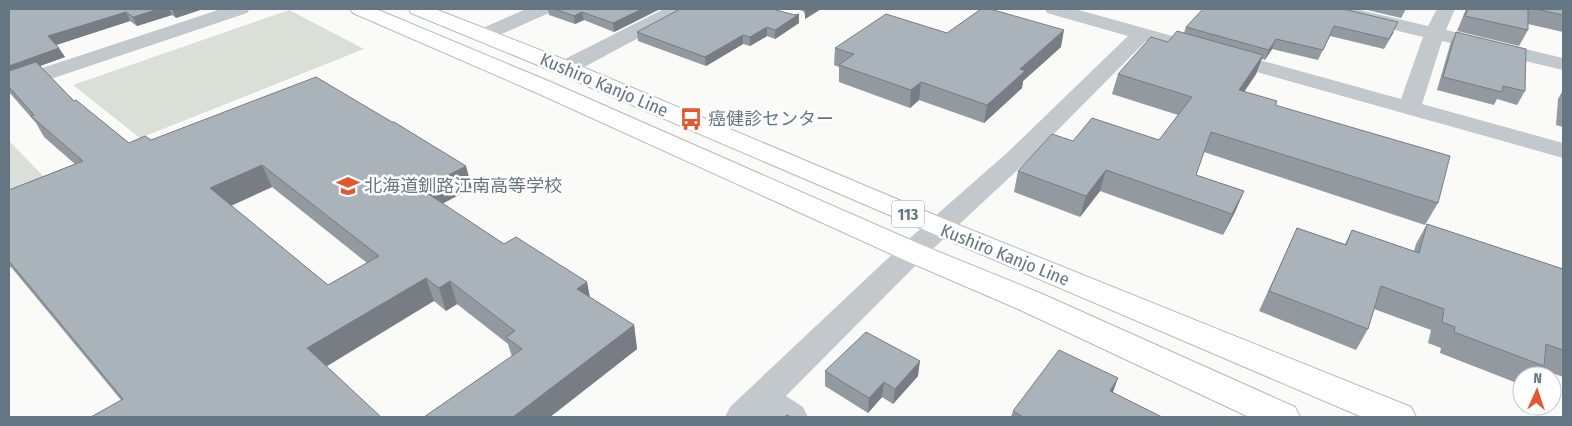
<svg xmlns="http://www.w3.org/2000/svg" width="1572" height="426" font-family="'Fira Sans Condensed','Noto Sans JP',sans-serif">
<style>
.green{fill:#dadfd7}
.lines{fill:none;stroke-linecap:round;stroke-linejoin:round}
.primary-casing{stroke:#b5babe;stroke-width:2}
.minor{fill:#c3c8cc;fill-rule:evenodd}
.primary{fill:#fff;fill-rule:evenodd}
.wall{fill:#929a9f;fill-rule:evenodd}
.shaded-wall{fill:#777d82}
.building{fill:#aab3b9;stroke:#777d82;fill-rule:evenodd}
.labels{text-anchor:middle;stroke-width:5;stroke-linejoin:round;paint-order:stroke}
.shield{fill:#fff;stroke:#939fa8;stroke-width:1}
.shield-label{font-size:16px;font-weight:bold;fill:#657683}
.street-label{font-size:18px;fill:#657683;stroke:#fff}
.poi-label{font-size:18px;fill:#657683;stroke:#fff;text-anchor:start}
</style>
<rect width="100%" height="100%" fill="#fafaf8"/>
<g class="green">
<polygon points="289,10 364,49 140,138 73,85"/>
<polygon points="9,141 49,182 9,198"/>
</g>
<g class="lines">
<defs>
<g id="primary">
<polygon points="350,9 376,9 553,83 922,245 1040,293 1295,407 1300,417 1249,417 1018,309 902,259 537,93 353,13"/>
<polygon points="409,9 435,9 573,63 949,221 1411,407 1416,417 1362,417 557,73 411,13"/>
</g>
</defs>
<use href="#primary" class="primary-casing"/>
<g class="minor">
<polygon points="221,9 250,9 247,13 9,93 9,79"/>
<polygon points="526,9 552,9 549,13 488,40 481,42 474,40 471,36 474,32"/>
<polygon points="664,9 688,9 685,13 573,73 565,75 557,73 554,68 557,63"/>
<polygon points="1045,9 1075,9 1401,99 1423,37 1325,13 1322,9 1356,9 1428,26 1437,9 1455,9 1446,30 1563,58 1563,70 1442,41 1422,104 1563,143 1563,158 1146,41 1026,162 922,259 786,396 803,407 808,417 725,417 730,407 902,245 1008,152 1128,36 1047,13"/>
</g>
<use href="#primary" class="primary"/>
</g>
<g class="wall">
<path d="M9 9H203L176 18 172 15 137 26 130 21 56 45 65 57 40 66 74 101 129 143 151 140 472 188 442 204 504 244 587 282 590 297 634 325 637 349 550 417H424L512 357 508 344 457 304 446 311 434 301 121 400 11 267 9 268V190L75 164 44 137 36 123 9 92ZM272 187 367 263 328 285 231 206Z"/>
<polygon points="548,9 660,9 614,32 584,20 575,24 549,15"/>
<polygon points="796,9 821,9 805,19 805,14 803,11"/>
<polygon points="1343,9 1394,32 1384,49 1330,36 1318,60 1272,49 1265,60 1262,59 1256,74 1244,92 1277,101 1276,105 1438,203 1425,225 1204,152 1196,175 1244,191 1235,212 1223,235 1100,191 1080,217 1014,192 1018,171 1073,141 1159,140 1178,115 1112,94 1118,74 1168,42 1184,33 1186,27"/>
<polygon points="1363,9 1406,9 1401,18"/>
<polygon points="1466,9 1563,9 1563,32 1528,24 1528,30 1519,46 1457,31"/>
<polygon points="799,14 799,23 775,39 767,36 750,46 743,44 706,66 638,41 637,32"/>
<polygon points="1456,32 1525,91 1517,105 1497,99 1494,105 1437,90 1450,45"/>
<polygon points="947,33 1061,47 1023,81 1022,88 984,123 919,100 910,108 839,82 839,67 834,65 835,48"/>
<polygon points="1563,90 1563,127 1556,125 1558,99"/>
<polygon points="1427,224 1563,269 1563,377 1542,369 1537,376 1522,376 1522,385 1440,353 1441,348 1428,343 1431,330 1374,309 1368,329 1356,350 1259,311 1297,228 1345,244 1352,230 1414,251 1416,244"/>
<polygon points="825,371 918,376 893,404 882,397 868,413 825,386"/>
<polygon points="1113,393 1162,417 1011,417 1013,411"/>
</g>
<g class="shaded-wall">
<polygon points="159,9 169,9 172,15 137,26 133,17"/>
<polygon points="172,9 203,9 176,18"/>
<polygon points="642,9 660,9 614,32 613,23"/>
<polygon points="808,9 821,9 805,19 805,10"/>
<polygon points="126,12 130,21 53,46 48,36"/>
<polygon points="582,12 584,20 575,24 574,16"/>
<polygon points="799,14 799,23 775,39 775,30"/>
<polygon points="767,27 767,36 750,46 750,37"/>
<polygon points="1064,30 1061,47 1023,81 1022,88 984,123 987,105 1020,69"/>
<polygon points="743,35 743,44 706,66 705,57"/>
<polygon points="1276,39 1272,49 1265,60 1269,50"/>
<polygon points="59,48 65,57 9,77 9,66"/>
<polygon points="1263,55 1256,74 1232,110 1239,90"/>
<polygon points="921,82 919,100 910,108 911,90"/>
<polygon points="262,165 272,187 221,210 210,188"/>
<polygon points="466,166 472,188 428,211 421,189"/>
<polygon points="1106,170 1100,191 1080,217 1086,196"/>
<polygon points="1244,191 1235,212 1223,235 1232,214"/>
<polygon points="426,278 434,301 319,371 307,348"/>
<polygon points="450,281 457,304 446,311 439,288"/>
<polygon points="587,282 591,305 577,289"/>
<polygon points="634,325 637,349 550,417 513,417"/>
<polygon points="920,361 918,376 893,404 895,389"/>
<polygon points="1118,378 1112,395 1110,391"/>
<polygon points="884,382 882,397 868,413 869,398"/>
</g>
<g class="building">
<polygon points="9,9 159,9 133,17 126,12 48,36 59,48 9,66"/>
<polygon points="555,9 642,9 613,23 582,12 574,16"/>
<polygon points="680,9 772,9 795,15 799,14 775,30 767,27 750,37 743,35 705,57 637,32"/>
<polygon points="981,9 990,9 1064,30 1020,69 1025,71 987,105 921,82 911,90 839,65 854,54 835,48 886,14 947,33"/>
<polygon points="1203,9 1343,9 1398,22 1389,39 1334,26 1323,50 1276,39 1269,50 1186,27"/>
<polygon points="1468,9 1528,9 1528,30 1465,16"/>
<polygon points="1536,9 1563,9 1563,15"/>
<polygon points="1177,31 1263,55 1239,90 1277,101 1275,105 1450,156 1438,203 1211,132 1196,175 1244,191 1232,214 1106,170 1086,196 1018,171 1052,134 1073,141 1092,118 1159,140 1192,97 1118,74 1151,37 1168,42"/>
<polygon points="1456,32 1526,49 1525,91 1503,86 1502,92 1443,77"/>
<path d="M36 62 74 101 76 100 129 143 145 136 151 140 316 77 392 122H394L466 166 421 189 504 244 516 237 587 282 577 289 634 325 513 417H424L522 349 506 337 515 331 450 281 439 288 426 278 307 348 381 417H91L123 399 9 261V190L83 161 31 116 34 115 9 87V71ZM262 165 379 256 328 285 210 188Z"/>
<polygon points="1427,224 1563,269 1563,350 1546,344 1544,366 1454,332 1455,327 1442,322 1444,309 1381,286 1368,329 1269,291 1297,228 1346,245 1352,230 1419,253"/>
<polygon points="866,332 920,361 895,389 884,382 869,398 825,371"/>
<polygon points="1059,350 1118,378 1110,391 1162,417 1023,417 1013,411"/>
<polygon points="787,415 791,417 784,417"/>
</g>
<defs>
<symbol id="bus-bare" viewBox="-9 -9 18 18"><path d="M-5-6H5V4H4V6H2V4H-2V6H-4V4H-5ZM-3.5-4V0h7V-4ZM-3.5 1.2v1.5H-2V1.2ZM2 1.2v1.5H3.5V1.2Z" fill="#e4572e" stroke="#fff" stroke-width="2.5" paint-order="stroke"/></symbol>
<symbol id="school-bare" viewBox="-9 -9 18 18"><path d="M0-5L7-2L0 1L-7-2ZM-4 1L0 2.5L4 1V4Q0 6-4 4Z" fill="#e4572e" stroke="#fff" stroke-width="2.5" paint-order="stroke"/></symbol>
</defs>
<g fill-rule="evenodd">
<use href="#bus-bare" x="675" y="103" width="32" height="32"/>
<use href="#school-bare" x="332" y="170" width="32" height="32"/>
</g>
<g class="labels">
<rect class="shield" x="892" y="200.5" width="32" height="27" rx="4"/>
<g class="shield-label">
<text x="908" y="220">113</text>
</g>
<g class="street-label">
<text transform="translate(604 85) rotate(23)" y="6">Kushiro Kanjo Line</text>
<text transform="translate(1005 255) rotate(22)" y="6">Kushiro Kanjo Line</text>
</g>
<g class="poi-label">
<text x="708" y="125">癌健診センター</text>
<text x="364" y="192">北海道釧路江南高等学校</text>
</g>
</g>
<rect width="1572" height="426" fill="none" stroke="#657683" stroke-width="20"/>
<g transform="translate(1537 391) rotate(3)"><circle r="24" fill="#ffffff" stroke="#c1c8cd"/>
<path d="M0-4L9 19L0 12L-9 19Z" fill="#e4572e"/>
<text y="-8" font-size="14" font-weight="bold" text-anchor="middle" fill="#657683">N</text>
</g>
</svg>
